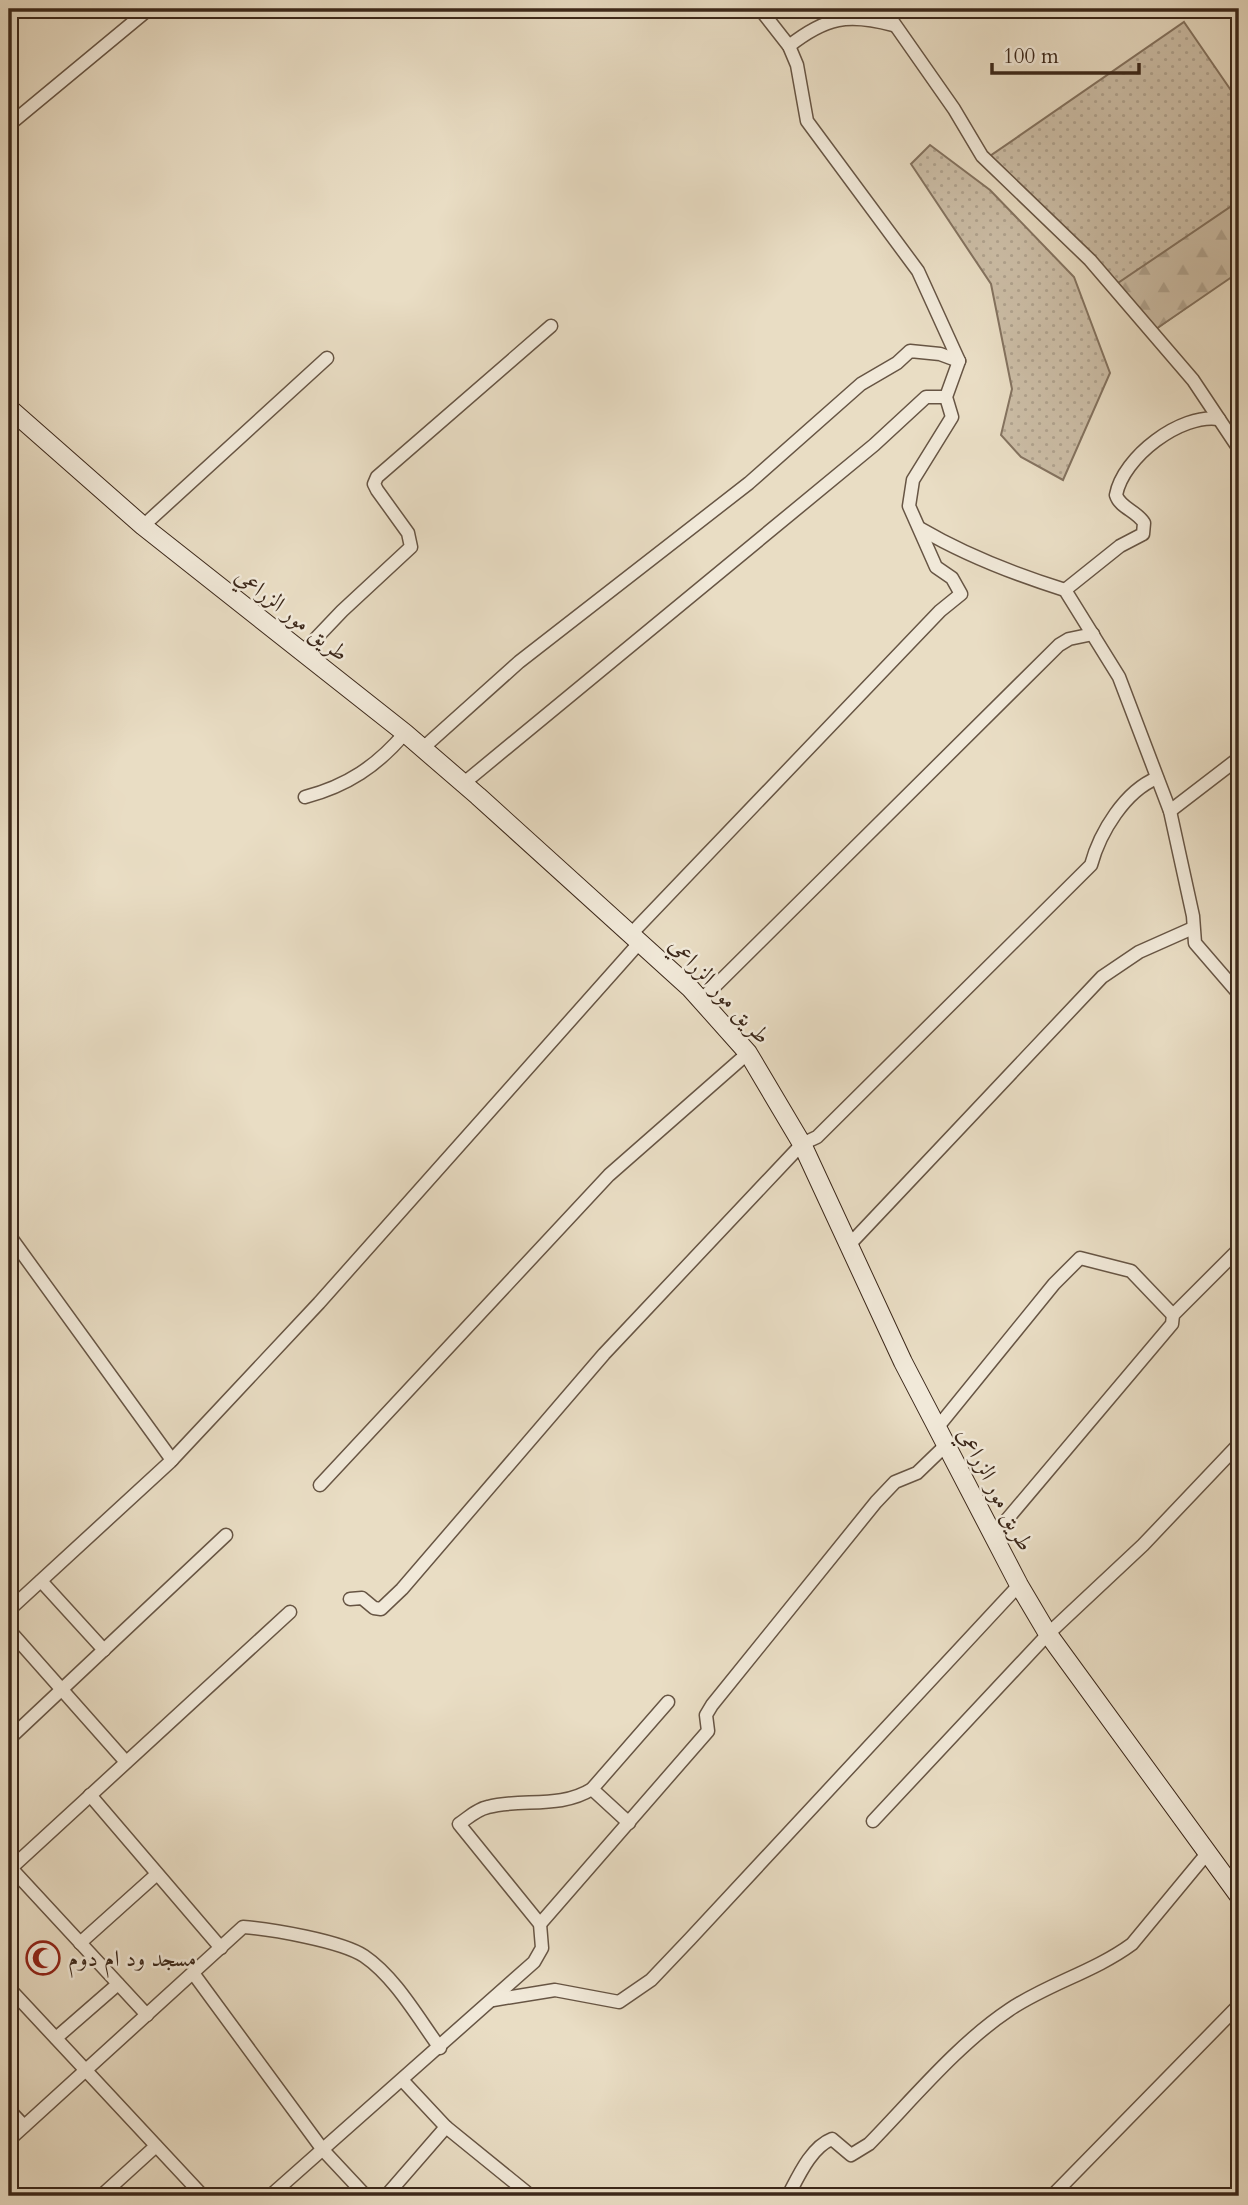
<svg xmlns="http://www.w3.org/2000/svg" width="1248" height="2205" font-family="Cardo,Amiri,serif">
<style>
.green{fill:url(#green-dots);stroke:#847360;stroke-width:2}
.forest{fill:url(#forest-firs);stroke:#847360;stroke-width:2}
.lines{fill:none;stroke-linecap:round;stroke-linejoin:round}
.street-casing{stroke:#675544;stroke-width:15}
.secondary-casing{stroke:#3c281a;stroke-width:20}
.street{stroke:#f1e9d9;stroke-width:12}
.secondary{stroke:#f1e9d9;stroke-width:18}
.labels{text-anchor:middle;stroke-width:5;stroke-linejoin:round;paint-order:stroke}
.street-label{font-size:23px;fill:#3c281a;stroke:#f1e9d9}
.poi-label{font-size:23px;fill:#3c281a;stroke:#f1e9d9;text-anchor:start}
</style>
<defs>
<pattern id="green-dots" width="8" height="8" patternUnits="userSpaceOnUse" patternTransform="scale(1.75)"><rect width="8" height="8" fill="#ccbea7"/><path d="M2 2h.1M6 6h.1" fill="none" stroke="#b0a38f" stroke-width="1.8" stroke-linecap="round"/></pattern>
<pattern id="forest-firs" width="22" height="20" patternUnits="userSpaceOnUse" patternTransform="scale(1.75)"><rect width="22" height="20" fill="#ccbea7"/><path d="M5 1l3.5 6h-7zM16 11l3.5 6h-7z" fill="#b0a38f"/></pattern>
</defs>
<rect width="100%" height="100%" fill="#e9ddc4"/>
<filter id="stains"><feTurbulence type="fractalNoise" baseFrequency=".00286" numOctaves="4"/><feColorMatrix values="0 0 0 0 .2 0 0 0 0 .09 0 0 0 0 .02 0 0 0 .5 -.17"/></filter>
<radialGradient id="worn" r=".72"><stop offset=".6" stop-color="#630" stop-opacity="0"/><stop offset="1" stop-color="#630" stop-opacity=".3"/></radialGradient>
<g class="green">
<polygon points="1184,22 1239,102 1239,270 1156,329 990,156"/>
<polygon points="930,145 990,190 1074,277 1110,373 1063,480 1021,457 1001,435 1012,389 991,284 911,164"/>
</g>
<polygon class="forest" points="1239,201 1239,272 1156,329 1118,283"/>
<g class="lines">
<defs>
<g id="street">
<polyline points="884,9 954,109 982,156 1090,260 1193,380 1239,449"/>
<path d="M789 46C826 17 848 13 893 25"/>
<polyline points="9,125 149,9"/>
<polyline points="143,526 327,358"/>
<path d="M921 529C967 556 1014 574 1065 590L1119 677 1170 811 1193 916 1195 943 1239 994"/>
<path d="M1065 590 1120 546 1143 534 1144 523C1137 511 1120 508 1116 495 1123 457 1181 413 1219 419"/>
<polyline points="302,653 342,611 411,547 408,533 377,490 374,484 377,477 551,326"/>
<polyline points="423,748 519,662 749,483 861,384 897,363 910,351 940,354 959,361"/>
<polyline points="464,783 874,445 926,397 946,397"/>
<path d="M305 797C347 786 377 766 405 733"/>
<polyline points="1170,811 1239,758"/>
<polyline points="631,934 940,611 961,594 952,578 936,567 909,506 913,480 952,417 946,397 959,361 918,271 807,121 797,65 789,46 760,9"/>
<polyline points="701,1000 1059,645 1069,639 1093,634"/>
<polyline points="9,1235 172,1460"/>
<polyline points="849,1245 1102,977 1139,952 1193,928"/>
<polyline points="937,1428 1054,1284 1080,1258 1131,1271 1173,1315"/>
<polyline points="320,1485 609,1175 748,1053"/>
<polyline points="993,1536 1172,1324 1173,1315 1239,1249"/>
<polyline points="41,1581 104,1650"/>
<path d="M350 1599 362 1598 374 1608 381 1609 402 1589 604 1354 802 1144 817 1137 1091 865C1100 832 1125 791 1157 778"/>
<polyline points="9,1610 170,1462 319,1303 640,942"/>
<polyline points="9,1630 126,1762"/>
<polyline points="9,1739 226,1535"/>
<polyline points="592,1789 629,1823"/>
<polyline points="90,1795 221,1948"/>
<polyline points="873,1821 1048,1634 1143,1545 1239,1444"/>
<polyline points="11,1868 147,2015"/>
<polyline points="9,1870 290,1612"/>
<polyline points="540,1924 708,1731 706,1715 712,1705 876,1502 895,1482 917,1473 945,1446"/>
<polyline points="80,1943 157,1874"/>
<polyline points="193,1973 323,2150 366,2196"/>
<polyline points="9,1988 203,2196"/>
<polyline points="493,2000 555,1990 619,2002 651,1980 690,1939 1019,1585"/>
<polyline points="56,2038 118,1984"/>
<polyline points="403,2081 446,2127 531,2196"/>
<polyline points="9,2110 24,2126"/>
<path d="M9 2140 243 1927C271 1929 341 1941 364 1956 395 1977 418 2018 440 2048"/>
<polyline points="101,2196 156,2146"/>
<path d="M270 2196 534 1962 542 1948 540 1924 459 1824C468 1818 477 1809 488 1807 522 1798 560 1809 592 1789L668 1702"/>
<polyline points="386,2196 446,2127"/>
<path d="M788 2196C798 2177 811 2147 832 2139L851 2155 869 2144C912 2100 958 2044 1009 2010 1047 1984 1094 1972 1132 1944L1209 1851"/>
<polyline points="1052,2196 1239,2005"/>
</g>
<polyline id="secondary" points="9,408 143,526 405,733 478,796 690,988 748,1053 802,1144 903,1362 1019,1585 1048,1634 1239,1896"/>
</defs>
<use href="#street" class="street-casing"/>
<use href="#secondary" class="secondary-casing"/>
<use href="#street" class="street"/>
<use href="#secondary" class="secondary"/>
</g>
<defs>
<symbol id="mosque-ring" viewBox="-11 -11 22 22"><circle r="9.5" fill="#f1e9d9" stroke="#8f2418" stroke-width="1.5"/><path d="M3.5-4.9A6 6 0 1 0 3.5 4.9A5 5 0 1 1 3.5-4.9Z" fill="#8f2418"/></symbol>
</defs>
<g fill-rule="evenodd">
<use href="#mosque-ring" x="24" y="1939" width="38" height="38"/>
</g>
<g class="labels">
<g class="street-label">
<text transform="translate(292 614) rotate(38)" y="8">طريق مور الزراعي</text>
<text transform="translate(720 990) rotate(47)" y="8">طريق مور الزراعي</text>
<text transform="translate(996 1489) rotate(62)" y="8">طريق مور الزراعي</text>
</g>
<g class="poi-label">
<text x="68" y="1966">مسجد ود ام دوم</text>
</g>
</g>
<rect width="1248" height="2205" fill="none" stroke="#e9ddc4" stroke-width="35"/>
<rect x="10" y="10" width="1227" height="2184" fill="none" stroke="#3c281a" stroke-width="3.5"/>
<rect x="18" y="18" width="1213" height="2170" fill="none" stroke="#3c281a" stroke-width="2"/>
<path d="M992 63v10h147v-10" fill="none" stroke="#3c281a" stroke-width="3.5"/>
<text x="1003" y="63" font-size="21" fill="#3c281a" stroke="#f1e9d9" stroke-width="5" paint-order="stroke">100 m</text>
<rect width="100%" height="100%" filter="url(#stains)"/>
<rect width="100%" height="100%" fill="url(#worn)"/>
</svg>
